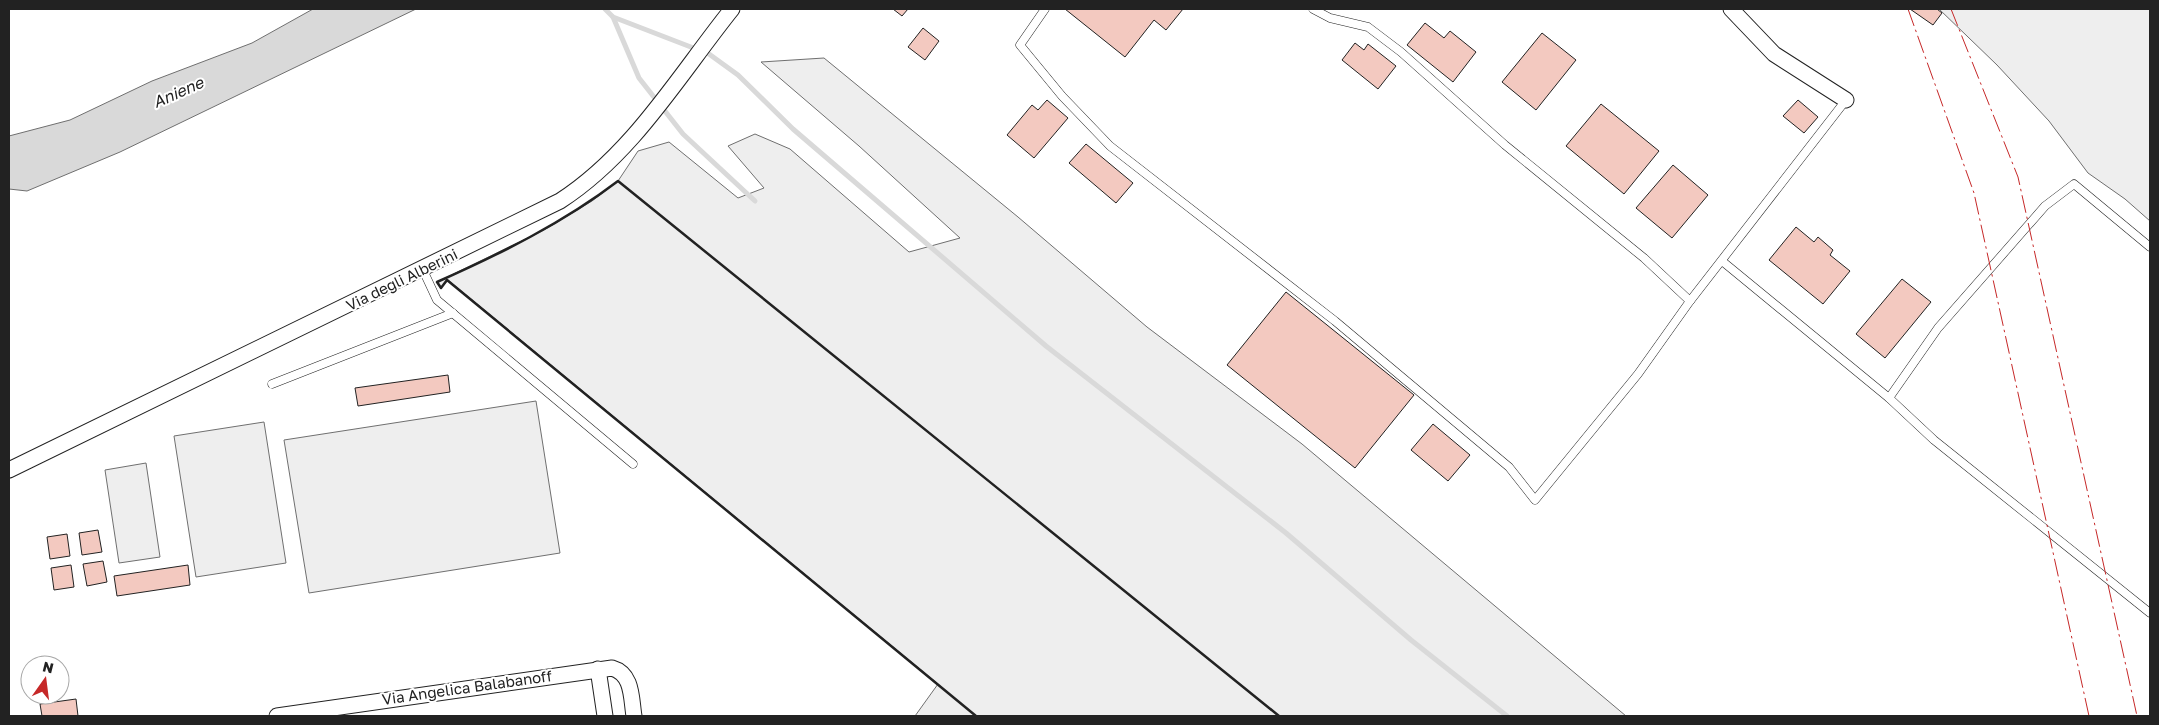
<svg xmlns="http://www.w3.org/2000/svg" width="2159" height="725" font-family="'Golos Text',sans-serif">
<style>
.green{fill:#eee;stroke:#6f6f6f}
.water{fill:#d9d9d9;stroke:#6f6f6f}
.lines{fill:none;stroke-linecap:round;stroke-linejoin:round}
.stream{stroke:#d9d9d9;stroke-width:5}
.building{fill:#f3c9c0;stroke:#222}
.service-casing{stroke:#222;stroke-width:9}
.minor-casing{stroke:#222;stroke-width:17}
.service{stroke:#fff;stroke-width:8}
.minor{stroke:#fff;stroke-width:15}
.wall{stroke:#222;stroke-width:2.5}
.power{stroke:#c62828;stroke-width:1;stroke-dasharray:18 4 2.5 4;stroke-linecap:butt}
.labels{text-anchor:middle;stroke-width:4;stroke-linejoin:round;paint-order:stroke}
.street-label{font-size:15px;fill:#222;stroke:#fff}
.water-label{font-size:16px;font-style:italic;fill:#222;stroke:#fff}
</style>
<rect width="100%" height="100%" fill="#fff"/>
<g class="green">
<polygon points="1939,9 2150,9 2150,221 2125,199 2088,173 2049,121 1997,65"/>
<polygon points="824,58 1018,217 1147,327 1302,444 1626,716 915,716 938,684 448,280 441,288 437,282 544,230 592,201 618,181 638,151 669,142 738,198 764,188 728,146 755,134 790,149 909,252 960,238 859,146 761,62"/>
<polygon points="536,401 560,553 309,593 284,440"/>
<polygon points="264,422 286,563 196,577 174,436"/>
<polygon points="146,463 160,557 119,563 105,470"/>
</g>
<polygon class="water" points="313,9 416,9 120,152 27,191 9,189 9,136 70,120 152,81 252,43"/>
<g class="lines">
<g class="stream">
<polyline points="605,9 613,17 709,54 738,75 793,129 1046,346 1286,533 1411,640 1507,716"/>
<polyline points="613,17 639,78 683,134 755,201"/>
</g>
</g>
<g class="building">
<polygon points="893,9 908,9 902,16"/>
<polygon points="1065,9 1183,9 1166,30 1154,20 1125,57"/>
<polygon points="1910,9 1937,9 1942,13 1933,25"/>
<polygon points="1425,23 1444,38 1450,31 1476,52 1453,82 1407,45"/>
<polygon points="923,28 939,41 925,60 908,47"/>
<polygon points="1542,33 1576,60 1536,110 1502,82"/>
<polygon points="1355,43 1364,50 1368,44 1396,66 1378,89 1342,60"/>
<polygon points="1047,100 1068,118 1034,158 1007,135 1032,105 1038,110"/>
<polygon points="1798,100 1818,117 1804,133 1783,116"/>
<polygon points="1601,104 1659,151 1624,194 1566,146"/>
<polygon points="1086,144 1133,183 1116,203 1069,163"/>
<polygon points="1673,165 1708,195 1672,238 1636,208"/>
<polygon points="1796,227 1814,242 1818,237 1833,250 1830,255 1850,271 1823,304 1769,260"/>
<polygon points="1902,279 1931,302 1885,358 1856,334"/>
<polygon points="1286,292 1414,395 1355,468 1227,365"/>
<polygon points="448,375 450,392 358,406 355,388"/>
<polygon points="1433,424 1470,455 1448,481 1411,450"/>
<polygon points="98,530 102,552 82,555 79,533"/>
<polygon points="67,534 70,556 50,559 47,537"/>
<polygon points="103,561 107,582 87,586 83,564"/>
<polygon points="71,565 74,587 54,590 51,568"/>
<polygon points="188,565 190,585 117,596 114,576"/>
<polygon points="76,699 78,716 42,716 40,704"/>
</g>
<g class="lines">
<defs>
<g id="service">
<polyline points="1045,9 1020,45 1062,96 1110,146 1335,321 1509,467 1535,500 1638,374 1690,301 1846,100"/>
<polyline points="1313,9 1330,18 1368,27 1401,52 1505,145 1644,258 1690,301"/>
<polyline points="1722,261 1889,398 1934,440 2150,613"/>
<polyline points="423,270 437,300 633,464"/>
<polyline points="272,384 453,313"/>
<polyline points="1889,398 1938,328 2045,206 2074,184 2150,247"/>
</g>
<g id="minor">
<polyline points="1731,9 1774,54 1846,100"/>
<path d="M9 470 560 201C633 154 679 75 732 9"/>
<polyline points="598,669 605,716"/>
<path d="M277 716 612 668C633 674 631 698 634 716"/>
</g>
</defs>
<use href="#service" class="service-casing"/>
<use href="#minor" class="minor-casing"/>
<use href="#service" class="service"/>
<use href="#minor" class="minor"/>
<path class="wall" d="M976 716 447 280 441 288 437 282C500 254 563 223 618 181L1279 716"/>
<g class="power">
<polyline points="1908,9 1974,193 2089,716"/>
<polyline points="1951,9 2018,177 2137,716"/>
</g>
</g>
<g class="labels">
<g class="street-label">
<text transform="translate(402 280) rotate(-26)" y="5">Via degli Alberini</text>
<text transform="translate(467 688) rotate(-8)" y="5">Via Angelica Balabanoff</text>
</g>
<g class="water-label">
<text transform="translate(178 92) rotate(-24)" y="6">Aniene</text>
</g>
</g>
<rect width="2159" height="725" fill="none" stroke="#222222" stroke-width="20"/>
<g transform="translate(45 680) rotate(14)"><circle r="24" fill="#ffffff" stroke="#a7a7a7"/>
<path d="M0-4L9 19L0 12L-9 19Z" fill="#c62828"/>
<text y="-8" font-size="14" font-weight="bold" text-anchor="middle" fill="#222222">N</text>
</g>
</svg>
